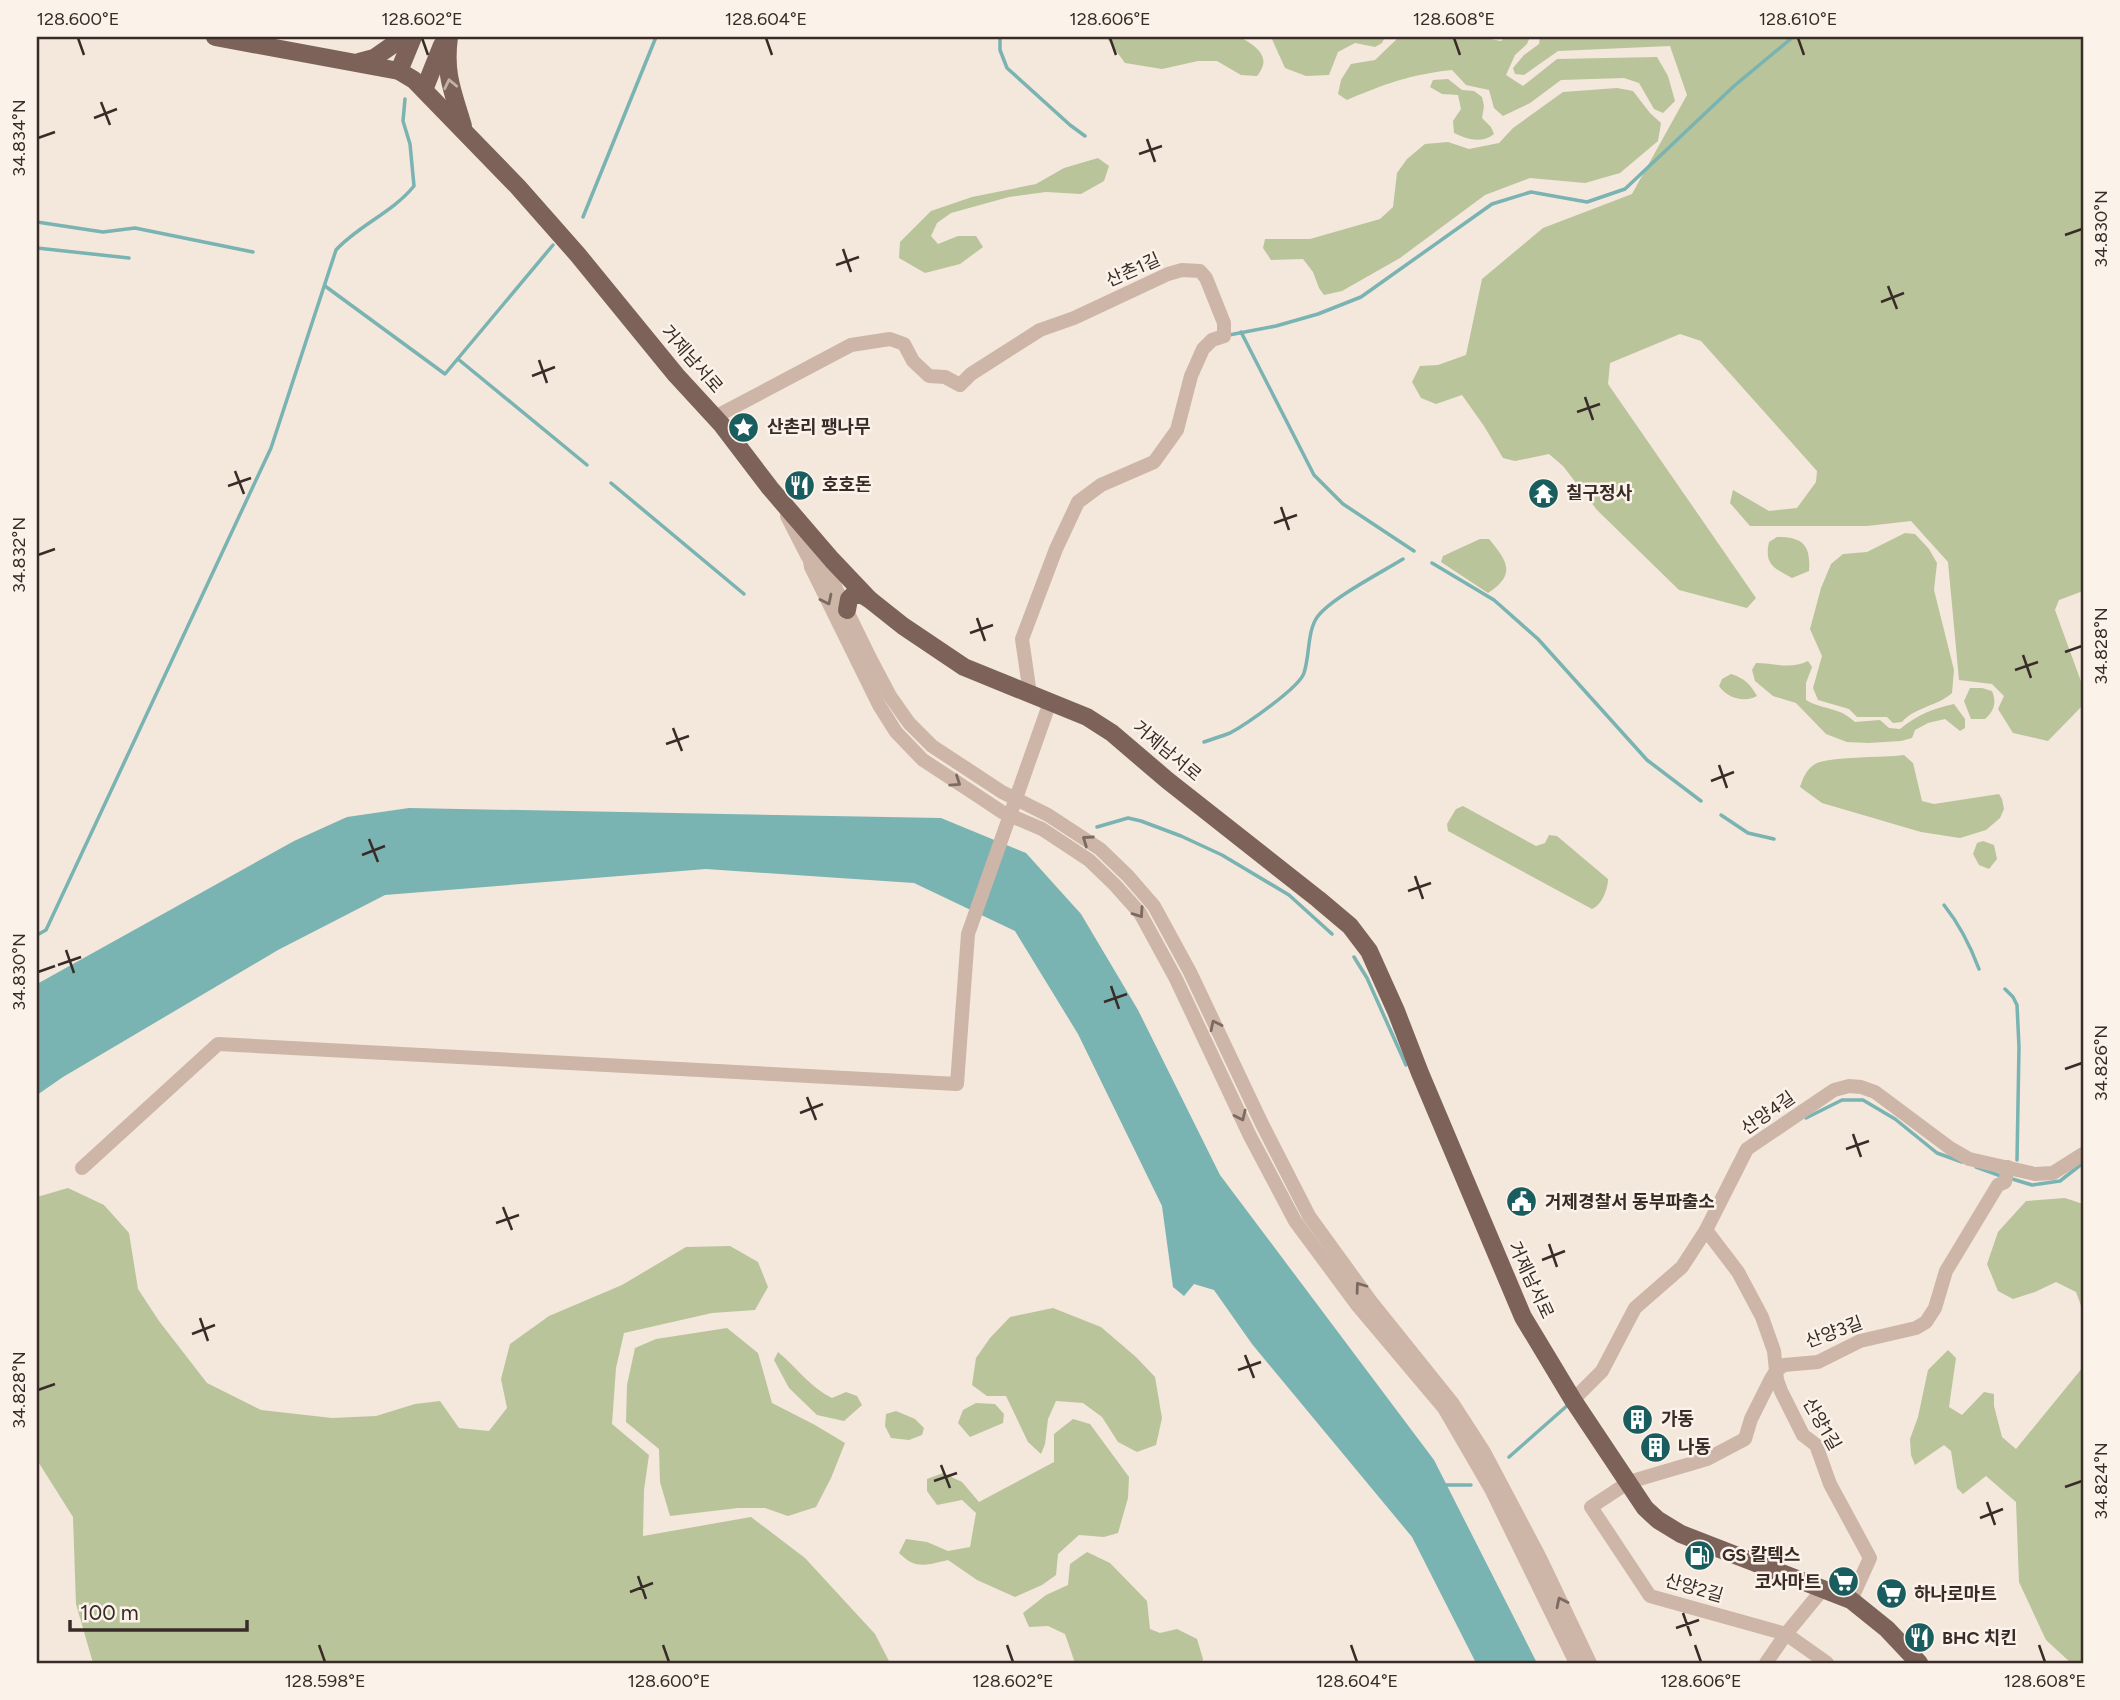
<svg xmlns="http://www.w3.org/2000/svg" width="2120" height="1700" font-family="Figtree,'Noto Sans KR',sans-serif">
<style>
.green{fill:#b9c49b}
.water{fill:#79b3b2}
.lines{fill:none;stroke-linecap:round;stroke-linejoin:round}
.stream{stroke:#79b3b2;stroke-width:3.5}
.minor{stroke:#cdb6a7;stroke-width:14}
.major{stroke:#7c6258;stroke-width:18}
.oneway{stroke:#c2b1a8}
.oneway2{stroke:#7c6a61}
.ticks{fill:none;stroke:#392c28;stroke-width:2.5}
.labels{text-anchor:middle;stroke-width:5;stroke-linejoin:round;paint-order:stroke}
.street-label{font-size:18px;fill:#392c28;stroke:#fbf2e9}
.poi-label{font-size:18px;font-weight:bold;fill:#392c28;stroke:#fbf2e9;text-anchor:start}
.neatline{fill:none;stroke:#392c28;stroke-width:2.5}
.ticks-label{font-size:18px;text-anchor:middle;fill:#392c28}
</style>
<rect width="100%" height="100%" fill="#f4e7dc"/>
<g class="green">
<path d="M1106 37H1240C1256 46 1273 57 1257 76L1241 75 1217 61H1198L1162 69 1125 63Z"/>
<polygon points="1271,37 1385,37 1382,43 1375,47 1355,43 1338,52 1329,75 1306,76 1285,68"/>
<path d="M1399 37H1480L1501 41 1505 37H1530L1527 44 1515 55 1506 75 1523 86 1557 59 1657 57 1668 76 1675 101 1663 113 1654 109 1639 83 1624 78 1561 80 1530 103 1503 116 1494 108 1489 90 1466 85 1452 70C1412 74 1384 84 1347 100L1338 94 1341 80 1351 64 1375 60Z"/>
<polygon points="1540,37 2083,37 2083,591 2059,600 2055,610 2083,687 2083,705 2048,741 2013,733 1998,709 2004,696 1992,684 1959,680 1948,562 1911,521 1867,526 1750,526 1730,503 1733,490 1769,511 1797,508 1816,482 1817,471 1701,341 1680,334 1610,363 1608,384 1756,598 1747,608 1679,590 1597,510 1563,466 1549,454 1515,461 1503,458 1484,426 1462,395 1436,404 1421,398 1412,382 1420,366 1438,365 1466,355 1482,279 1543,228 1632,194 1687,95 1670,46 1558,51 1524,75 1515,74 1513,68 1524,55 1539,44"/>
<path d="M1448 79 1462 90 1474 91 1482 97 1484 106 1482 118 1491 127 1494 134C1481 144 1467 139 1454 133L1453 121 1461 109 1458 95 1442 94 1430 87 1433 80Z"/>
<polygon points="1617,88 1633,91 1650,113 1661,123 1658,141 1620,173 1585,183 1530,178 1485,195 1400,258 1342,291 1324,295 1319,288 1313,272 1303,259 1271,260 1263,248 1265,239 1310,239 1380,219 1393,207 1397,173 1407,159 1425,144 1448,142 1469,149 1499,143 1513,128 1563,92"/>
<polygon points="1098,158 1109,166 1104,181 1081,194 1046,192 1009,197 951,213 937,223 931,236 938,244 958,236 976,236 983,247 960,264 925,273 899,258 900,242 931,211 972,197 1036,184 1064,168"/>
<path d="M1905 533 1915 534 1929 549 1937 563 1934 590 1954 670 1952 693C1938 706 1915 707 1902 722L1893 723 1887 717H1857L1849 709 1818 700 1813 688 1822 656 1810 629 1821 588 1831 564 1843 554 1867 552Z"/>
<path d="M1777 537C1802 537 1811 544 1809 571L1792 578C1774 568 1764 565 1769 542Z"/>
<path d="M1480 539H1489C1507 561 1517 574 1488 593L1441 562 1443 556Z"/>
<path d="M1808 661 1812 667 1806 683V700C1825 711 1838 706 1855 722L1880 720 1889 728 1900 729C1917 715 1934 708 1954 704L1965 719V728L1960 731 1945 719 1928 723 1915 730 1912 738 1901 741 1868 743 1847 742 1826 734 1796 703 1773 696 1755 681 1752 670 1756 663C1775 663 1790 670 1808 661Z"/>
<path d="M1731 674C1744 678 1750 684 1757 696 1744 703 1727 698 1719 686L1722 679Z"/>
<path d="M1970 688H1982L1992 691C1997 703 1994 711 1985 719H1971L1964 701Z"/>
<path d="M1904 755 1913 763 1922 801 1934 804 1999 794 2002 799 2004 809 2000 818 1986 830 1960 838 1921 832 1822 803 1800 787C1803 778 1806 770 1815 764 1829 756 1884 758 1904 755Z"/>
<path d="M1463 806 1536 846 1545 843 1549 835 1557 836 1608 879C1608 889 1602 905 1592 909L1448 831 1447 824 1456 809Z"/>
<polygon points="1983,841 1994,845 1997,859 1989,869 1979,865 1973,854 1977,843"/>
<polygon points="68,1188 104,1205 129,1233 138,1289 159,1321 207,1383 261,1410 332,1418 376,1416 415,1404 440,1401 459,1428 489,1431 507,1408 501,1379 510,1344 549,1316 622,1285 686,1247 730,1246 758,1262 768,1287 755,1310 712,1313 624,1333 616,1368 612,1424 649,1455 644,1490 643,1536 751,1517 805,1558 875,1634 890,1663 93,1663 76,1604 73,1517 37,1460 37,1197"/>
<polygon points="2065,1198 2083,1204 2083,1311 2076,1292 2056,1282 2035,1292 2013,1299 1998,1291 1987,1264 1998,1232 2026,1201"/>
<polygon points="1053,1308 1101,1327 1136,1357 1155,1377 1162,1418 1156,1445 1137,1452 1118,1442 1102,1417 1083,1403 1056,1401 1048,1419 1045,1444 1041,1454 1028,1442 1006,1396 987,1396 972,1385 976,1358 990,1338 1010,1317"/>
<polygon points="727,1328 758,1353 772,1403 815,1425 845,1443 831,1478 816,1507 788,1516 765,1508 738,1508 670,1516 660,1482 659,1449 626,1422 627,1385 635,1348 656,1339"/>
<polygon points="1948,1350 1956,1358 1949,1407 1962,1415 1984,1392 1994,1394 1994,1406 2002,1437 2016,1449 2083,1367 2083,1663 2071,1663 2046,1640 2019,1582 2016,1502 1986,1476 1963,1494 1957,1488 1951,1451 1944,1445 1915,1465 1911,1455 1910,1439 1918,1417 1928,1370"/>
<path d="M778 1352C796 1367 811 1388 832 1398L846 1392 857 1396 862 1405 844 1421 817 1415 789 1388 774 1360Z"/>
<polygon points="976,1403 995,1404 1004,1414 1003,1423 970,1437 958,1423 963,1410"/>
<polygon points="896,1411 915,1419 924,1428 922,1435 909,1440 891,1438 885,1426 886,1414"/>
<path d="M1073 1419 1090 1424 1129 1477 1128 1498 1118 1533 1104 1537 1079 1535 1058 1554 1056 1575 1042 1585 1015 1597 977 1580 948 1560C926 1565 916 1570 899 1553L906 1539 927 1542 948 1551 970 1547 976 1513 962 1500 937 1505 927 1491V1479L943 1473 962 1482 979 1502 1054 1462V1434Z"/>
<polygon points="1087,1552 1110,1563 1147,1601 1150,1629 1160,1633 1177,1629 1197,1639 1203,1659 1202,1663 1075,1663 1065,1634 1048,1626 1029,1627 1023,1613 1046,1595 1068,1585 1070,1564"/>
</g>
<polygon class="water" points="409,808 941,818 1026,853 1081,914 1138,1010 1220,1175 1434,1460 1537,1663 1476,1663 1412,1537 1252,1344 1214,1290 1194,1284 1184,1296 1173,1287 1162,1206 1078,1034 1015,931 914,883 706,869 385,895 278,950 63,1077 37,1095 37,984 294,841 347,817"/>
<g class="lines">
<g class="stream">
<polyline points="1000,37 1000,50 1007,68 1070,125 1085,136"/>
<polyline points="583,217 656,37"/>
<polyline points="37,222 103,232 135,228 253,252"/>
<polyline points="37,248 129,258"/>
<polyline points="325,286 445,374 553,245"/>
<polyline points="1241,332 1314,475 1343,504 1414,551"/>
<polyline points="1229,335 1276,326 1318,314 1361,297 1492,204 1531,192 1587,202 1625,189 1734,86 1793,37"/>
<polyline points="458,359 587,465"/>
<polyline points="611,483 744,594"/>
<polyline points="1432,563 1494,600 1538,639 1647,760 1701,801"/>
<path d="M1204 742C1213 739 1222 736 1230 733 1245 725 1299 688 1304 673 1310 655 1307 630 1318 616 1332 598 1382 572 1403 559"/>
<polyline points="1721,815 1748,833 1774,839"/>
<polyline points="1097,827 1128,818 1141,821 1181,836 1222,855 1289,895 1332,934"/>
<path d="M1944 905C1960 925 1970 945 1979 969"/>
<path d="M37 935 46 930 271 448 336 250C359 225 392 213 414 186L410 144 403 121 405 99"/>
<polyline points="1354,957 1367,978 1406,1065"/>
<polyline points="2005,989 2013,997 2017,1005 2019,1047 2017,1160"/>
<polyline points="1806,1118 1842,1100 1863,1100 1895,1119 1937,1153 1962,1162"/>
<polyline points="1976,1167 2001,1176"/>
<polyline points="2009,1178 2032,1185 2060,1181 2083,1163"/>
<polyline points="1509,1457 1569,1404"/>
<polyline points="1445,1485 1471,1485"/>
</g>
<g class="minor">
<polyline points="715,417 851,345 890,339 904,344 913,361 929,376 945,377 960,385 971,374 1040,330 1074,318 1168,274 1182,270 1200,271 1206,278 1224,323 1224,336 1212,340 1203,349 1191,376 1177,430 1154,462 1101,485 1078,502 1056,549 1022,639 1030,694"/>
<polyline points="787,516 808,557"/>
<polyline points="812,537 808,549 811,567 879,705 896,732 923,760 981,798 1002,812 1042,829 1089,860 1115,885 1140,913 1176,979 1250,1136 1295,1221 1358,1306 1444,1408 1491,1489 1576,1663"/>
<polyline points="825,552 822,557 823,562 870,658 890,696 909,723 932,746 1002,792 1048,815 1100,849 1128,876 1154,906 1190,972 1262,1124 1309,1216 1372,1303 1453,1404 1484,1452 1540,1558 1590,1663"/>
<polyline points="82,1168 218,1044 957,1084 968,934 1050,702"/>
<polyline points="1706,1230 1738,1272 1762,1317 1774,1351 1777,1380 1781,1391 1803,1435 1816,1445 1830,1484 1870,1558 1851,1600"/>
<polyline points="1573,1400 1602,1371 1635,1308 1682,1267 1706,1230 1747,1149 1834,1090 1849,1086 1861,1087 1875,1092 1950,1148 1969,1159 2035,1174 2053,1173 2083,1154"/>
<polyline points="1766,1663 1786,1634 1823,1589"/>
<polyline points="1827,1663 1786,1634 1650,1596 1591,1507 1629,1482 1707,1459 1745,1439 1751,1419 1771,1379 1776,1371 1784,1365 1818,1362 1860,1341 1916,1328 1926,1322 1935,1308 1946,1271 1998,1185 2005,1182 2008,1167"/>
</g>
<g class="major">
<polyline points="215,37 399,71 414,80 518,187 578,255 676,375 722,425 770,488 832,560 869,599 903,626 964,667 1087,717 1112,733 1167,780 1318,899 1350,926 1369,951 1396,1011 1420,1073 1523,1317 1573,1400 1645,1508 1658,1520 1681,1534 1851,1600 1887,1629 1919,1663"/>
<path d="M449 37C444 74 453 92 463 126"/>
<polyline points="359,62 374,58 404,37"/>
<polyline points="399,71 413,37"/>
<polyline points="424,90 442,45"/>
<polyline points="847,610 849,599 853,595 862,595 869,599"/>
</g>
</g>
<defs><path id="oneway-chevron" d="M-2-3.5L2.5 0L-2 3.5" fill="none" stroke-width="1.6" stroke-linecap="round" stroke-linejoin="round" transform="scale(1.75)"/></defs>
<use class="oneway" href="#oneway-chevron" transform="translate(450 84) rotate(-102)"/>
<g class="oneway2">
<use href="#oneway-chevron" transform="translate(827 600) rotate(64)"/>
<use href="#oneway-chevron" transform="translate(956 782) rotate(34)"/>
<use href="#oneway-chevron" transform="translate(1087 840) rotate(-145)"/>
<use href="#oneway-chevron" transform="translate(1139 913) rotate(55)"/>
<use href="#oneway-chevron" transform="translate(1215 1025) rotate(-116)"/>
<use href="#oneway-chevron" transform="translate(1241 1116) rotate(65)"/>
<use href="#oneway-chevron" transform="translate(1360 1287) rotate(-126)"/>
<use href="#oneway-chevron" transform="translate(1561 1602) rotate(-116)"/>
</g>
<path class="ticks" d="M78 38 84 55M422 38 428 55M766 38 772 55M1110 38 1116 55M1454 38 1460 55M1798 38 1804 55M101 102 110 125M94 118 117 109M38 138 55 132M1147 139 1155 162M1139 154 1162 146M2065 235 2082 229M843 249 851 272M836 265 859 257M1888 286 1897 309M1881 302 1904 293M539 360 547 383M532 376 555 367M1585 397 1593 420M1577 412 1600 404M235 471 244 494M228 486 251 478M1281 507 1289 530M1274 523 1297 515M38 555 55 549M977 618 985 641M970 633 993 625M2065 652 2082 646M2023 655 2031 678M2015 670 2038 662M673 728 682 751M666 744 689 736M1719 765 1727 788M1711 781 1734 772M369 839 378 862M362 855 385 846M1415 876 1423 899M1408 891 1431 883M66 950 74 973M58 965 81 957M38 972 55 966M1111 986 1119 1009M1104 1002 1127 994M2065 1069 2082 1063M807 1097 816 1120M800 1113 823 1104M1853 1134 1861 1157M1846 1149 1869 1141M503 1207 512 1230M496 1223 519 1215M1549 1244 1557 1267M1542 1260 1565 1251M200 1318 208 1341M192 1334 215 1325M1245 1355 1254 1378M1238 1370 1261 1362M38 1390 55 1384M941 1465 950 1488M934 1481 957 1473M2065 1487 2082 1481M1987 1502 1995 1525M1980 1518 2003 1509M638 1576 646 1599M630 1592 653 1583M1683 1613 1691 1636M1676 1628 1699 1620M319 1645 325 1662M663 1645 669 1662M1007 1645 1013 1662M1351 1645 1357 1662M1695 1645 1701 1662M2039 1645 2045 1662"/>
<defs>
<symbol id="sight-disc" viewBox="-11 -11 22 22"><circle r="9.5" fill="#1a5d5e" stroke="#fbf2e9"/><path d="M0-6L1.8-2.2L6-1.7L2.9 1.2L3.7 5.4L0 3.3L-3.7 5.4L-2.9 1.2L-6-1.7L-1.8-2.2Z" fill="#fff"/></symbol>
<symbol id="restaurant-disc" viewBox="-11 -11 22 22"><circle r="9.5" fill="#1a5d5e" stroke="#fbf2e9"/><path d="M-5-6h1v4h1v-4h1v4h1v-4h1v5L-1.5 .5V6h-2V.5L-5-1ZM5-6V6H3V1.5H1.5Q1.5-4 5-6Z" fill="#fff"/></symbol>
<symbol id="temple-disc" viewBox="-11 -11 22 22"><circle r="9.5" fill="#1a5d5e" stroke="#fbf2e9"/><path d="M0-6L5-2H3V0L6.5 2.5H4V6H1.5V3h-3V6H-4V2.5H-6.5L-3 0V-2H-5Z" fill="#fff"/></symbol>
<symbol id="civic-disc" viewBox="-11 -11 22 22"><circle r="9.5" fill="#1a5d5e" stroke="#fbf2e9"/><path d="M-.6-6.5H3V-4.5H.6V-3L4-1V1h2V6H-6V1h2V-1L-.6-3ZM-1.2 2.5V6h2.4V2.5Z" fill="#fff"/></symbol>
<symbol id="building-disc" viewBox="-11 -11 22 22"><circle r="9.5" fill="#1a5d5e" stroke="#fbf2e9"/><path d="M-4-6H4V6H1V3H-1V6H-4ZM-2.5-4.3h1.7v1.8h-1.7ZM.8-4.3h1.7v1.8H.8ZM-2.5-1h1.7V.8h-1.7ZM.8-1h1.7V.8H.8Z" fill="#fff"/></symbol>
<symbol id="fuel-disc" viewBox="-11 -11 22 22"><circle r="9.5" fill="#1a5d5e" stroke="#fbf2e9"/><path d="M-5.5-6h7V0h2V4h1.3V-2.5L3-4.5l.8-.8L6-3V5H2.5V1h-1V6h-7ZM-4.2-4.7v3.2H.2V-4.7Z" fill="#fff"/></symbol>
<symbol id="supermarket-disc" viewBox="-11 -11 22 22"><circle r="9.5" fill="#1a5d5e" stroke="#fbf2e9"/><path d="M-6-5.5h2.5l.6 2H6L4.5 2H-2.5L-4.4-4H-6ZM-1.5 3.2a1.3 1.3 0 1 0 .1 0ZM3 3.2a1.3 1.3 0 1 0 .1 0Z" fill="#fff"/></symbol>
</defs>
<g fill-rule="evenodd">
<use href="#sight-disc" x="726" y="410" width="35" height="35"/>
<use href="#restaurant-disc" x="782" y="468" width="35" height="35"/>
<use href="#temple-disc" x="1526" y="476" width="35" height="35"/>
<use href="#civic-disc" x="1504" y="1184" width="35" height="35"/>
<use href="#building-disc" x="1620" y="1402" width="35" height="35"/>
<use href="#building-disc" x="1638" y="1430" width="35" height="35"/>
<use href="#fuel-disc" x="1682" y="1538" width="35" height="35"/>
<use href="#supermarket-disc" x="1826" y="1564" width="35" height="35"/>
<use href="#supermarket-disc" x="1874" y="1576" width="35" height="35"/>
<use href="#restaurant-disc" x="1902" y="1620" width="35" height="35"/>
</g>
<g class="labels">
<g class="street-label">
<text transform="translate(1133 270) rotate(-24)" y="6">산촌1길</text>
<text transform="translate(692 359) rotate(49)" y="6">거제남서로</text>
<text transform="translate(1167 751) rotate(40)" y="6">거제남서로</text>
<text transform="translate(1768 1113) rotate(-35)" y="6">산양4길</text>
<text transform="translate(1531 1280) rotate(65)" y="6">거제남서로</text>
<text transform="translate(1834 1332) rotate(-20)" y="6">산양3길</text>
<text transform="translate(1822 1424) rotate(60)" y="6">산양1길</text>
<text transform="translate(1694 1588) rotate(16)" y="6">산양2길</text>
</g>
<g class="poi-label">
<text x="767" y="433">산촌리 팽나무</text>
<text x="822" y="491">호호돈</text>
<text x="1566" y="499">칠구정사</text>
<text x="1545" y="1208">거제경찰서 동부파출소</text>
<text x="1661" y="1425">가동</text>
<text x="1678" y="1453">나동</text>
<text x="1722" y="1561">GS 칼텍스</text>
<text x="1821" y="1588" text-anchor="end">코사마트</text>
<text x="1914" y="1600">하나로마트</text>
<text x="1942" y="1644">BHC 치킨</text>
</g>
</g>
<rect width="2120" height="1700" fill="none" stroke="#fbf2e9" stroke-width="77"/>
<path d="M70 1620v10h177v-10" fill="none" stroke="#392c28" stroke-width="3.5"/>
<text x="80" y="1620" font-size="21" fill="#392c28" stroke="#fbf2e9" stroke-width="5" paint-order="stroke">100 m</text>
<rect x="38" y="38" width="2044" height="1624" class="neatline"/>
<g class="ticks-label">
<text x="78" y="25">128.600°E</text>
<text x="422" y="25">128.602°E</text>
<text x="766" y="25">128.604°E</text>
<text x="1110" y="25">128.606°E</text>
<text x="1454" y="25">128.608°E</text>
<text x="1798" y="25">128.610°E</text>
<text transform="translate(19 138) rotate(-90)" y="6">34.834°N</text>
<text transform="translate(2101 229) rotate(-90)" y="6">34.830°N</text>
<text transform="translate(19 555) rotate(-90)" y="6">34.832°N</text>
<text transform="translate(2101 646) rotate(-90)" y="6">34.828°N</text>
<text transform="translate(19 972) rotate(-90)" y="6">34.830°N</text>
<text transform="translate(2101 1063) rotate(-90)" y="6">34.826°N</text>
<text transform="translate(19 1390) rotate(-90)" y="6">34.828°N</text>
<text transform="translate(2101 1481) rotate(-90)" y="6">34.824°N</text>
<text x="325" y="1687">128.598°E</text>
<text x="669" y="1687">128.600°E</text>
<text x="1013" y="1687">128.602°E</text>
<text x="1357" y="1687">128.604°E</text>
<text x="1701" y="1687">128.606°E</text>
<text x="2045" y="1687">128.608°E</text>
</g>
</svg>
